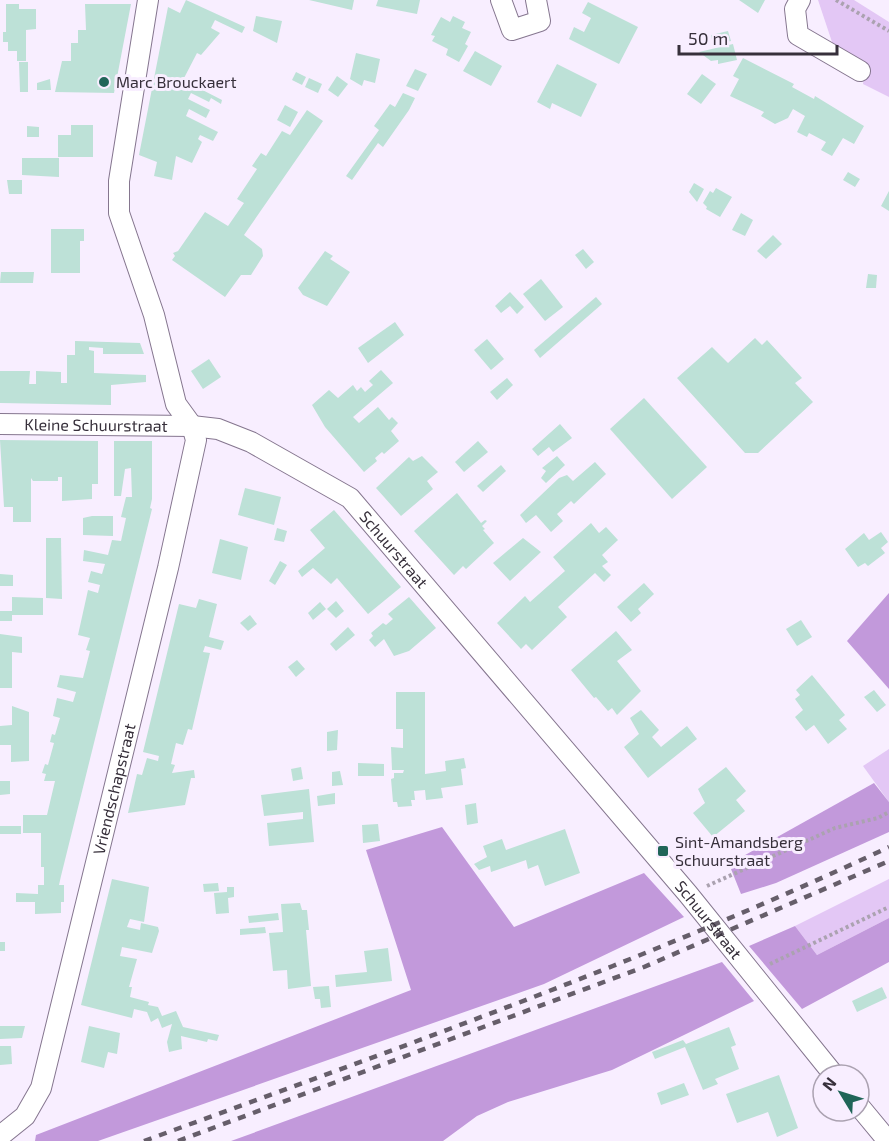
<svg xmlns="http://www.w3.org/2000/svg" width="889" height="1141" font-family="'Exo 2',sans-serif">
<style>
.green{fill:#e3c7f5}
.forest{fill:#c299db}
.building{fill:#bde1d7}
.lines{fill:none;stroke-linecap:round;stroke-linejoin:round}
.street-casing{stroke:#85768f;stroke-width:22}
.path{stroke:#aba2b0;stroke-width:4;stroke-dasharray:3 3;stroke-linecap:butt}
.street{stroke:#fff;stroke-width:20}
.rail{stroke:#665e6a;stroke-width:4.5;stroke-dasharray:8 8;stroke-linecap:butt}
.poi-dot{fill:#206558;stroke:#f8eeff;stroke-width:2}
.labels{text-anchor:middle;stroke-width:6;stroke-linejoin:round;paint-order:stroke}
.poi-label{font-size:16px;fill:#37303b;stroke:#f8eeff;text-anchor:start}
.street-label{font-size:16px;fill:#37303b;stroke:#f8eeff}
</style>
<rect width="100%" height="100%" fill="#f8eeff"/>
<g class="green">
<polygon points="818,0 854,0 889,22 889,97 863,84 866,63 833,45"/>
<polygon points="889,749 889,802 863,766"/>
<polygon points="889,879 889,918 817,955 795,926"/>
</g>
<g class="forest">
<polygon points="889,593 889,689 847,641"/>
<polygon points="874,783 889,802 889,832 776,883 741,894 729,864"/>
<polygon points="442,827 514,927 644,873 684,917 544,984 98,1141 35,1141 36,1135 411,990 366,850"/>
<polygon points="889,918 889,962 802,1009 749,946 795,926 817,955"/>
<polygon points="722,962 754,1001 612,1070 508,1102 477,1116 443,1141 231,1141"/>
</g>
<g class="building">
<polygon points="186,0 245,27 242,33 215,20 211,28 220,33 201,55 197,53 183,80 222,100 221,104 211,98 209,102 191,93 188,99 210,110 206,118 189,109 186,116 218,132 213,141 200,135 198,139 202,142 192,163 176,156 172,180 154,176 157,162 139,155 168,7 180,13"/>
<polygon points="309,0 354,0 352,10"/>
<polygon points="378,0 420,0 417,14 376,6"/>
<polygon points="739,0 765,0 758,13"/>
<polygon points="588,2 638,27 619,64 569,39 574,27 584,32 591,18 582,13"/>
<polygon points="6,4 19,4 19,9 36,9 36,29 26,30 26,61 17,61 17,51 8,51 8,42 3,42 3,32 6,32"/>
<polygon points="85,4 131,4 114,93 55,92 62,61 71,61 71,43 78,43 78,30 86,30"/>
<polygon points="256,16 282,21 277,43 253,31"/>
<polygon points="453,16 465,22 462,28 471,32 465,44 468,46 459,62 446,55 448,49 432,41 435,36 431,35 441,17 450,22"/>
<polygon points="728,31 731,41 713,45 711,35"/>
<polygon points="733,44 737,60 718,64 718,60 711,61 699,52"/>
<polygon points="475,51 502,66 491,86 463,71"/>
<polygon points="356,53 380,59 375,83 364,80 362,86 350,79"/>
<polygon points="743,58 794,84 792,87 814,99 815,96 864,126 854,144 843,138 832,156 821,150 826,142 809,133 807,137 797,132 805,116 793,109 788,118 775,124 761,116 764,112 730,96 739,79 733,76"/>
<polygon points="19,62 28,62 28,92 20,92"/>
<polygon points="557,64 597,84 581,117 552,103 550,109 537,102"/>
<polygon points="415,69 427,74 418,91 406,86"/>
<polygon points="296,72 306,77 302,85 292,80"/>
<polygon points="702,74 716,84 701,104 687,94"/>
<polygon points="337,76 348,84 338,97 328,90"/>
<polygon points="309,78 322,84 318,93 305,87"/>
<polygon points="50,79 51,90 37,90 37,83"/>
<polygon points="403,93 415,98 409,110 383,147 378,143 352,180 346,176 379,130 374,126 390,104 395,107"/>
<polygon points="285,105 298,112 290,127 277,120"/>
<polygon points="307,110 323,121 244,235 262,249 263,256 251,275 241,275 225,297 172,260 175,256 173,253 178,251 205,212 228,226 244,203 237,199 257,169 252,166 261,153 266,156 282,131 290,135"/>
<polygon points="71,125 93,125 93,157 58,157 58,135 71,135"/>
<polygon points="27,126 39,127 39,137 27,137"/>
<polygon points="22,158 59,158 59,177 22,175"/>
<polygon points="848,172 860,179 855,187 843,180"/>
<polygon points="7,180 22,180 22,194 9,194"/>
<polygon points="694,183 704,189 697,202 689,192"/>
<polygon points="716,188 732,197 720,217 706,209 707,207 703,203 710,191 713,193"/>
<polygon points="889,191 889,211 881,206"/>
<polygon points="741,213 753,220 745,236 732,230"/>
<polygon points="51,229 84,229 84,241 80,241 80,273 51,273"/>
<polygon points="773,235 782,244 766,259 757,251"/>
<polygon points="583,249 594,262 586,269 575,255"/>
<polygon points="325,251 333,256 330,259 350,272 327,306 303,295 298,288"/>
<polygon points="1,272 34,272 33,283 0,283"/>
<polygon points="868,274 877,275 876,288 866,288"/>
<polygon points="541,279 563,307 545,321 523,294"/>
<polygon points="510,292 524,307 517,314 510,306 501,313 495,306"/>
<polygon points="596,297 602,304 540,358 534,350"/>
<polygon points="395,322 404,335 368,363 358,348"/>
<polygon points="755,338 762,345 767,340 802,378 795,383 813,402 758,453 745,453 677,378 712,347 728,363"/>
<polygon points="487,339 504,359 491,370 474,350"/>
<polygon points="75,341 140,343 144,354 103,354 103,348 89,347 89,350 94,351 94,373 146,375 146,382 111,385 111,405 0,403 0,371 30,371 29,384 36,384 36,371 61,372 61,383 67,383 67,355 75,355"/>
<polygon points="209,359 221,377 203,389 191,371"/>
<polygon points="381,370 393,383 353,417 359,423 378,407 389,420 392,417 398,423 391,431 399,441 384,454 382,452 375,458 377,461 364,472 325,427 312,405 329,390 338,398 353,385 357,391 361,387 365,392 373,385 369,381"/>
<polygon points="507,378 513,385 497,400 490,392"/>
<polygon points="644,398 707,467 672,499 610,429"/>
<polygon points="560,424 572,438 553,452 549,447 538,456 532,449"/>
<polygon points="0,440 98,441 98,484 92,484 92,499 62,501 62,477 58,477 58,481 33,481 31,478 31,522 13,522 13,507 4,507"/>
<polygon points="114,441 152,441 152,499 150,508 152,509 61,876 59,885 64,885 64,902 61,902 61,913 35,914 35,902 16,902 16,893 38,894 38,885 44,885 44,867 41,867 41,833 23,833 23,815 47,815 55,781 44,781 46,774 42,773 45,764 48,765 54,743 50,742 52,734 55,735 60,718 53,716 57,698 73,702 76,692 57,687 60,675 83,678 90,651 86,650 90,638 78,635 88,590 98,593 100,585 88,582 91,571 102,574 105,564 83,561 84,550 108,555 112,540 121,541 126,518 121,517 126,497 132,497 131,468 125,469 121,496 114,496"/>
<polygon points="478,441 488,452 464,472 455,462"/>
<polygon points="422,456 438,472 427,481 433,489 401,516 376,488 409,457 413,461"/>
<polygon points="557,456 565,465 546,483 541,478 546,471 542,468"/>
<polygon points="595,462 606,474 574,504 571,501 557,514 563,521 551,532 536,515 526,523 520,515 559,478 567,475 573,481"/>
<polygon points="501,465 506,471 483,492 477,486"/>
<polygon points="245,488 281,497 274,525 238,515"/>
<polygon points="457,493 481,523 485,520 487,521 482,526 485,529 483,530 494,543 466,569 463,566 454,575 414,531"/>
<polygon points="334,510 401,587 368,614 337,578 331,584 313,568 302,577 298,571 325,548 310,530"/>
<polygon points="92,516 113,516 113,536 83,535 83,518"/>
<polygon points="591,523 599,533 606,527 618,540 602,555 608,562 602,566 611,575 604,582 595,573 558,607 567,617 532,650 526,644 521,649 497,623 525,596 530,602 565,571 553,557"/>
<polygon points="277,528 287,531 284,542 274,540"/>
<polygon points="881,532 888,542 881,548 885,553 868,566 865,563 858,567 845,549 864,533 869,540"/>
<polygon points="46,538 61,538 62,599 46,598"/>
<polygon points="523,538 541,552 510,581 493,563"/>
<polygon points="220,539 248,547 241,580 212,573"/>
<polygon points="280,561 287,565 275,585 269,581"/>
<polygon points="0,574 13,575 13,586 0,586"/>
<polygon points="644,583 654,594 638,609 641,613 631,622 617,607"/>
<polygon points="12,597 43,598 43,615 12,615 12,621 0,621 0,611 12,611"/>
<polygon points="409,597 436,628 409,651 394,656 384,639 375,647 369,640 373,636 371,633 383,623 386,625 393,619 388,614"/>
<polygon points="199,599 217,604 209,637 224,641 221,650 205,646 203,652 210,653 192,730 188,729 183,745 176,743 171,764 175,765 172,773 194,770 195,778 191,778 185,805 128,813 137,774 142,775 147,758 158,761 159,756 143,752 179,604 196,608"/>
<polygon points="336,601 344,611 336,618 327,609"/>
<polygon points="320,602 326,609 313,620 308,613"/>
<polygon points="250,615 257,624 248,631 240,623"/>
<polygon points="801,620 812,637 797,646 786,629"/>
<polygon points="348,627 355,635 336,651 330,644"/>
<polygon points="616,631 632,650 617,661 641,691 617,715 612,708 608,711 596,697 594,698 571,670"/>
<polygon points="0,634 22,637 22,653 12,652 12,688 0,688"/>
<polygon points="297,660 305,669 296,677 288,667"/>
<polygon points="812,675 845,715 839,720 847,729 828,744 814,725 806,731 795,717 803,710 795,699 800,695 796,690"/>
<polygon points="874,690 886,705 877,712 864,697"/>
<polygon points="396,692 425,692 425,774 446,771 445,761 464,758 466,768 461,769 463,785 441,788 443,798 426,800 425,790 414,791 415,800 411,800 412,806 398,807 397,802 393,802 391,779 394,778 394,773 403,773 404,770 392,770 391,747 403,748 403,729 396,729"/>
<polygon points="12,706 29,712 29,761 11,762 11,745 0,745 0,726 12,725"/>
<polygon points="641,710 659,730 652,737 661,747 687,726 697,739 648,778 624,747 639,734 630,718"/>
<polygon points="338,730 337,750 327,751 327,732"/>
<polygon points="358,763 384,764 384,776 358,776"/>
<polygon points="301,767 303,779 293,781 291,769"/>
<polygon points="726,767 746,791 736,800 745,811 713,837 693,813 705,803 698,789"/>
<polygon points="340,771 343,785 332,786 332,772"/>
<polygon points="0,781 10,781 10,794 0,795"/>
<polygon points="309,789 314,842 269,846 267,823 303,819 303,812 264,816 261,795"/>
<polygon points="335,793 335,804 318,806 317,796"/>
<polygon points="476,803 478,823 467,825 465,805"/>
<polygon points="378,824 380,841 363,843 362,825"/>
<rect x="0" y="826" width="21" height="8"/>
<polygon points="565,829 580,873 545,886 538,865 528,869 526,860 491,872 490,866 479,870 474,864 487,857 483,846 502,839 506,850"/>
<polygon points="112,879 149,887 144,922 130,919 127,927 140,930 141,923 158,927 159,931 152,953 122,947 120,956 137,959 129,987 132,987 130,997 149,1002 148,1005 158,1007 162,1016 176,1011 183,1027 219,1035 217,1041 208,1039 207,1042 181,1036 182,1049 169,1052 167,1042 172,1024 162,1028 158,1018 151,1022 147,1012 134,1009 132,1018 81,1005"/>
<polygon points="218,883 219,891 204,892 203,884"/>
<polygon points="227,887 234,887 234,897 228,898 229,913 216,914 214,893 227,892"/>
<polygon points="300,903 302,910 307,910 309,930 306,930 311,986 288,989 287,970 273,971 269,933 283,932 281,904"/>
<polygon points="278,913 279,920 249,923 248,916"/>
<polygon points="265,927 266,933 240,935 240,929"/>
<rect x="0" y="942" width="5" height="9"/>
<polygon points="388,948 392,981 336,987 335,975 367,972 364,951"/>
<polygon points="329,986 331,1007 321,1008 320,999 315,999 313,987"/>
<polygon points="882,987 887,998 857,1012 852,1001"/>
<polygon points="0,1026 25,1026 22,1038 0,1039"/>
<polygon points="89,1026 120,1033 117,1054 108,1052 104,1068 81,1062"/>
<polygon points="729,1027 736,1045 731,1047 739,1069 715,1079 718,1084 703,1090 685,1047 655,1059 652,1052 683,1040 686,1044"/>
<polygon points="0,1046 11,1046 12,1064 0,1065"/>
<polygon points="779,1075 798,1128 777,1137 768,1112 737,1123 726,1094"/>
<polygon points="684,1083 689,1095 661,1105 657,1093"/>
</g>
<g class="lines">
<defs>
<g id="street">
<polyline points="501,0 512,30 540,21 536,0"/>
<polyline points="800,0 795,9 798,35 860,71"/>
<path id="s1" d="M0 424 192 426 218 429 251 442 350 498 688 894 834 1075"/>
<polyline points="859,1106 888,1141"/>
<path id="s2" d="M0 1136 25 1116 41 1088 168 568 196 440 192 426 176 404 154 315 119 213V181L148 0"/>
</g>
</defs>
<use href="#street" class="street-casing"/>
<g class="path">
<polyline points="836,0 889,31"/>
<polyline points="707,886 835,828 878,818 889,812"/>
<polyline points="770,964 889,907"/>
</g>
<use href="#street" class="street"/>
<g class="rail">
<path d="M144 1141C395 1049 647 961 889 847"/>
<polyline points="178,1141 644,967 889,861"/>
</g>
</g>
<g class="poi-dot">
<circle cx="104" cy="82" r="6"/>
<rect x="657" y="845" width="12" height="12" rx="3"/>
</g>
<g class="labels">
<g class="poi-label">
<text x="116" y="88">Marc Brouckaert</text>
<text x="675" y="848">Sint-Amandsberg<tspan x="675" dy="18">Schuurstraat</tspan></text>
</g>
<g class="street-label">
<text dy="6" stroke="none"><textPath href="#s1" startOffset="96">Kleine Schuurstraat</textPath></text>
<text dy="6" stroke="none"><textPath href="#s1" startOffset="435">Schuurstraat</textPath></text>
<text dy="6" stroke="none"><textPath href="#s2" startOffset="372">Vriendschapstraat</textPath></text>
<text dy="6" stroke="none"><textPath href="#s1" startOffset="921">Schuurstraat</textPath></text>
</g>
</g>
<g transform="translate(841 1093) rotate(308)"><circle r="28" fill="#f8eeff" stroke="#aba2b1" stroke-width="1.5"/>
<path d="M0-4.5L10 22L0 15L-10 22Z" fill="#206558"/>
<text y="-9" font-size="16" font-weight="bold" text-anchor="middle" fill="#37303b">N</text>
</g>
<path d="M679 45v9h158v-9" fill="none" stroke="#37303b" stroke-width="3"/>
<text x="688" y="45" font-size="18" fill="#37303b" stroke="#f8eeff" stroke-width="4.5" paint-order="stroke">50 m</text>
</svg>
